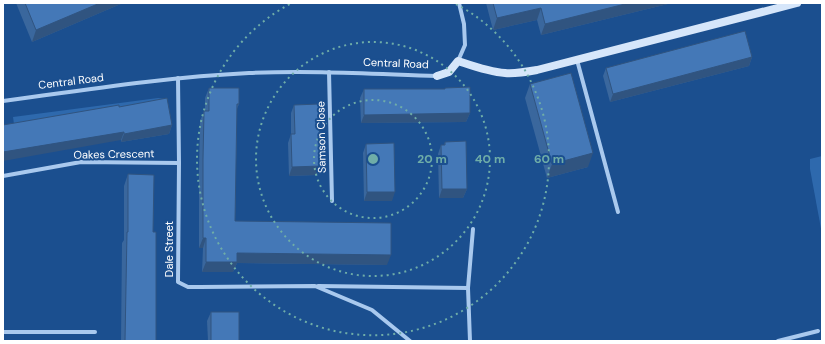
<svg xmlns="http://www.w3.org/2000/svg" width="825" height="344" font-family="'DM Sans',sans-serif">
<style>
.green{fill:#2e69ad}
.lines{fill:none;stroke-linecap:round;stroke-linejoin:round}
.street{stroke:#a9c9ee;stroke-width:4}
.secondary{stroke:#d6e6fa;stroke-width:8}
.wall{fill:#3a679d}
.shaded-wall{fill:#305480}
.building{fill:#4478b7;stroke:#305480}
.ring{fill:none;stroke:#6fada8;stroke-width:2;stroke-dasharray:2 4}
.labels{text-anchor:middle;stroke-width:4;stroke-linejoin:round;paint-order:stroke}
.street-label{font-size:11px;fill:#fff;stroke:#1b4f8f}
.centre{fill:#6fada8;stroke:#1b4f8f;stroke-width:2}
.ring-label{font-size:12px;text-anchor:middle;font-weight:bold;fill:#6fada8;stroke:#1b4f8f;stroke-width:4;stroke-linejoin:round;paint-order:stroke}
</style>
<rect width="100%" height="100%" fill="#1b4f8f"/>
<g class="green">
<path d="M158 98C164 98 167 101 168 106L148 109 14 124 13 117Z"/>
<polygon points="822,156 822,234 810,169 810,159"/>
</g>
<g class="lines">
<g class="street">
<polyline points="577,60 618,212"/>
<polyline points="458,61 465,45 464,24 459,3"/>
<polyline points="329,72 332,201"/>
<polyline points="178,78 179,163 178,282 188,287 200,287 315,286 372,310 410,341"/>
<path d="M3 101C84 90 167 77 249 73 312 70 374 74 437 76"/>
<polyline points="3,176 81,162 179,163"/>
<polyline points="318,286 468,288 470,341"/>
<polyline points="468,288 473,229"/>
<polyline points="3,332 95,332"/>
<polyline points="778,341 818,331"/>
</g>
<path class="secondary" d="M437 76 449 72 458 61C473 66 489 72 505 73 515 74 526 72 537 70L797 3"/>
</g>
<g class="wall">
<polygon points="16,3 123,3 32,42"/>
<polygon points="486,3 672,3 541,35 537,20 493,30"/>
<polygon points="752,57 749,66 610,102 603,76 606,68"/>
<polygon points="530,84 588,167 547,178 525,98"/>
<polygon points="209,88 239,104 237,109 235,221 387,265 237,263 233,272 202,272 203,248 199,248 199,169 200,121 204,111 205,111 205,98"/>
<polygon points="364,89 470,113 466,122 361,123 360,98"/>
<polygon points="294,105 320,166 317,175 289,176 288,143 291,134 291,113"/>
<polygon points="119,107 172,125 169,134 121,142"/>
<polygon points="445,142 467,189 463,198 439,198 438,154 441,145 444,145"/>
<polygon points="366,144 392,201 364,201 363,153"/>
<polygon points="128,174 153,232 156,341 121,341 122,243 124,240 124,186"/>
<polygon points="211,312 239,341 208,341 207,321"/>
</g>
<g class="shaded-wall">
<polygon points="100,3 123,3 32,42 36,30"/>
<polygon points="629,3 672,3 541,35 545,24"/>
<polygon points="541,8 537,20 493,30 497,18"/>
<polygon points="752,57 749,66 610,102 613,94"/>
<polygon points="470,113 466,122 361,123 364,115"/>
<polygon points="172,125 169,134 121,142 124,134"/>
<polygon points="124,132 121,140 3,161 3,152"/>
<polygon points="593,153 588,167 547,178 552,164"/>
<polygon points="320,166 317,175 289,176 292,167"/>
<polygon points="442,189 467,189 463,198 439,198"/>
<polygon points="367,192 395,192 392,201 364,201"/>
<polygon points="203,238 206,238 203,248 199,248"/>
<polygon points="237,253 391,255 387,265 237,263 233,272 202,272 206,262"/>
</g>
<g class="building">
<polygon points="25,3 100,3 36,30"/>
<polygon points="493,3 629,3 545,24 541,8 497,18"/>
<polygon points="745,31 752,57 613,94 606,68"/>
<polygon points="571,73 593,153 552,164 530,84"/>
<polygon points="470,87 470,113 364,115 364,89 445,89 445,88"/>
<polygon points="209,88 239,88 239,104 237,104 235,221 391,223 391,255 237,253 237,262 206,262 206,238 203,238 203,159 204,111 209,111"/>
<polygon points="167,98 172,125 124,134 124,132 3,152 3,125 119,105 119,107"/>
<polygon points="319,104 320,166 292,167 291,134 295,134 294,105"/>
<polygon points="466,141 467,189 442,189 441,145 445,145 445,142"/>
<polygon points="394,143 395,192 367,192 366,144"/>
<polygon points="128,174 154,175 153,232 156,232 156,341 125,341 127,232 128,232"/>
<rect x="211" y="312" width="28" height="29"/>
</g>
<g class="ring">
<circle cx="373" cy="159" r="59"/>
<circle cx="373" cy="159" r="117"/>
<path d="M456 4A176 176 0 1 1 290 4"/>
</g>
<g class="labels">
<g class="street-label">
<text transform="translate(396 63) rotate(2)" y="4">Central Road</text>
<text transform="translate(71 81) rotate(-7)" y="4">Central Road</text>
<text transform="translate(321 137) rotate(-91)" y="4">Samson Close</text>
<text transform="translate(114 154) rotate(-1)" y="4">Oakes Crescent</text>
<text transform="translate(169 249) rotate(-90)" y="4">Dale Street</text>
</g>
</g>
<circle cx="373" cy="159" r="6" class="centre"/>
<g class="ring-label">
<text x="432" y="163">20 m</text>
<text x="490" y="163">40 m</text>
<text x="549" y="163">60 m</text>
</g>
<rect width="825" height="344" fill="none" stroke="#ffffff" stroke-width="8"/>
</svg>
